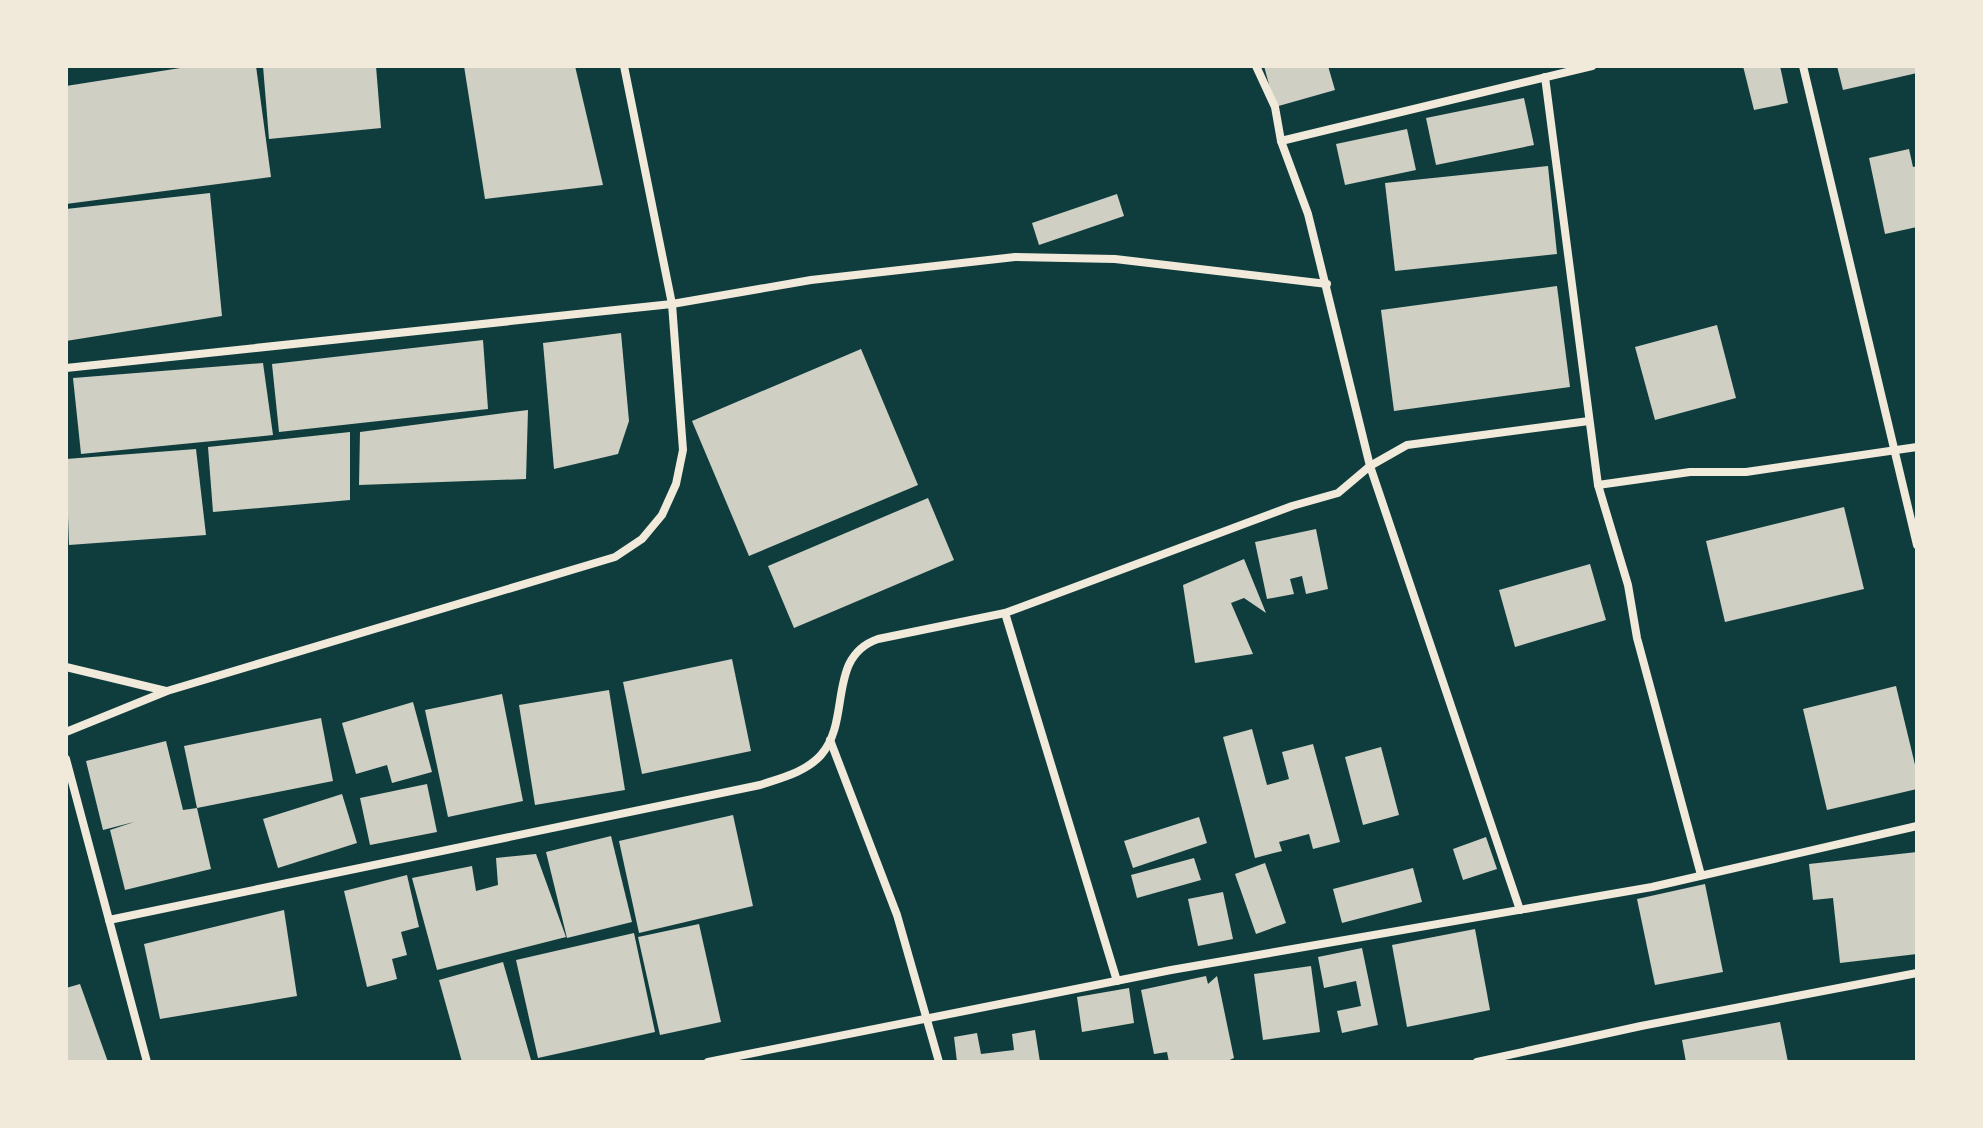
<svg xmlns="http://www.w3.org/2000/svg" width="1983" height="1128" font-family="Arial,sans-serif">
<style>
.building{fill:#cfcfc3}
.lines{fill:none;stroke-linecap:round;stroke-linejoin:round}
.minor{stroke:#f1e9da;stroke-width:8}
</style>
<rect width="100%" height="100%" fill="#0f3d3e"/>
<g class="building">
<polygon points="193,66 256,66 271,177 66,204 66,86"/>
<polygon points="263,66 376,66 381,128 269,139"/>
<polygon points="464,66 575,66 603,185 485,199"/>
<polygon points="1264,66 1328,66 1335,90 1275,107"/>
<polygon points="1743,66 1780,66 1788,103 1754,110"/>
<polygon points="1837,66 1917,66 1917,73 1843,90"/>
<polygon points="1524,98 1534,145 1436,165 1426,118"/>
<polygon points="1407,129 1416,170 1345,185 1336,144"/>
<polygon points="1909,149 1913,167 1917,166 1917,227 1885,234 1869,158"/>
<polygon points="1548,166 1557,254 1395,271 1385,183"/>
<polygon points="210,193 222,316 66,341 66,209"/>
<polygon points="1117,194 1124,216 1039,245 1032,223"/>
<polygon points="1557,286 1570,387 1394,411 1381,310"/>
<polygon points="1717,325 1736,398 1655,420 1635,347"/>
<polygon points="621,333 629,421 618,454 554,469 543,343"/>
<polygon points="483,340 488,409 279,432 272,364"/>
<polygon points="861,349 918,485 749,556 692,421"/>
<polygon points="263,363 273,435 81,454 73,378"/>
<polygon points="528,410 526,479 359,485 360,432"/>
<polygon points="350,432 350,500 213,512 208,447"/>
<polygon points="196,449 206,535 69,545 66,459"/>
<polygon points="928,498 954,560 794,628 768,566"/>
<polygon points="1844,507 1864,589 1725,622 1706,541"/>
<polygon points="1316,529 1328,589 1306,594 1302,576 1290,579 1294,594 1267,599 1255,542"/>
<polygon points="1244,559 1266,613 1244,598 1231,603 1253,654 1195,663 1183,585"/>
<polygon points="1590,564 1606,620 1515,647 1499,590"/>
<polygon points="732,659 751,751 642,774 623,682"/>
<polygon points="1896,686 1917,773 1917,789 1827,810 1803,709"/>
<polygon points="609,690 625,790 535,805 519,705"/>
<polygon points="502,694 523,801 448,817 425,710"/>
<polygon points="413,702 432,772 392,783 387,765 356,774 342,723"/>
<polygon points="321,718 333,781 197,808 184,746"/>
<polygon points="1252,729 1267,785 1289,779 1282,752 1313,744 1340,842 1313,849 1309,834 1279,842 1282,851 1255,858 1223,737"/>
<polygon points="166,741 183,810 197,808 211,869 125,890 110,830 134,822 103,830 86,761"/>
<polygon points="1381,747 1399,815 1363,825 1345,757"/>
<polygon points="427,784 437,832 370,845 360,798"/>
<polygon points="342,794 357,843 278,868 263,819"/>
<polygon points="733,815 753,906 639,933 619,841"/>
<polygon points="1199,817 1207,843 1133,868 1124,841"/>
<polygon points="611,836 632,922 567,938 546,852"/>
<polygon points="1486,837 1497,869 1463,880 1453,849"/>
<polygon points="1917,852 1917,954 1840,963 1833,898 1813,900 1809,864"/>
<polygon points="536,854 566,937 437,970 412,878 472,866 476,891 498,885 496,858"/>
<polygon points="1194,858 1201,880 1137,898 1131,875"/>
<polygon points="1265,863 1286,923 1256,934 1235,874"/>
<polygon points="1413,868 1422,902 1342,923 1333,889"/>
<polygon points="407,875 419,927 401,932 407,955 392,959 397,979 367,987 344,891"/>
<polygon points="1705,884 1723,972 1655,985 1637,899"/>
<polygon points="1223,892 1233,939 1198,946 1188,899"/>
<polygon points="284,910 297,996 160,1019 144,944"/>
<polygon points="699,924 721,1022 660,1035 638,937"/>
<polygon points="1475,929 1490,1010 1407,1027 1392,945"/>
<polygon points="634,933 655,1032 538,1058 516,960"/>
<polygon points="1362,948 1378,1025 1342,1033 1337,1011 1361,1006 1356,981 1324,988 1318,957"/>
<polygon points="503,962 531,1060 462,1062 439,980"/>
<polygon points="1311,966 1320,1032 1263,1040 1254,974"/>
<polygon points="1206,976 1208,984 1217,976 1234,1058 1225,1062 1169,1062 1167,1052 1154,1054 1141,990"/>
<polygon points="80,984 108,1062 66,1062 66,988"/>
<polygon points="1129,988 1134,1023 1082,1032 1077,997"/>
<polygon points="1780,1022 1788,1062 1686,1062 1682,1040"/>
<polygon points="1035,1030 1040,1062 957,1062 954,1037 977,1033 981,1054 1014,1050 1012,1034"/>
</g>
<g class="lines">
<g class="minor">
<polyline points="1256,66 1275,107 1281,141 1308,214 1370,466 1520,910"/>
<polyline points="1803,66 1917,545"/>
<polyline points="1545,77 1598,485 1628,585 1637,638 1701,875"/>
<polyline points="1281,141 1592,66"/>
<polyline points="66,368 672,304 811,280 1015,257 1115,259 1327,284"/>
<polyline points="1598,485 1690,472 1746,472 1917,447"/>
<polyline points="1005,613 1117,981"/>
<polyline points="66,667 166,691"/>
<polyline points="66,732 167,691 615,557 642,539 662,515 676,484 683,450 672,304 624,66"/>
<polyline points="830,740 897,915 939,1062"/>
<polyline points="66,759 147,1062"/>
<path d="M109 920 760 785C781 778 806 772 821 755 852 720 826 657 878 639L1005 613 1292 506 1338 493 1370 466 1407 445 1589 421"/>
<polyline points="708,1062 1171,970 1652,887 1917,826"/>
<polyline points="1477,1062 1641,1026 1917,973"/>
</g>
</g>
<rect width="1983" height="1128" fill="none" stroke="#f1e9da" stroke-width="136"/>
</svg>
